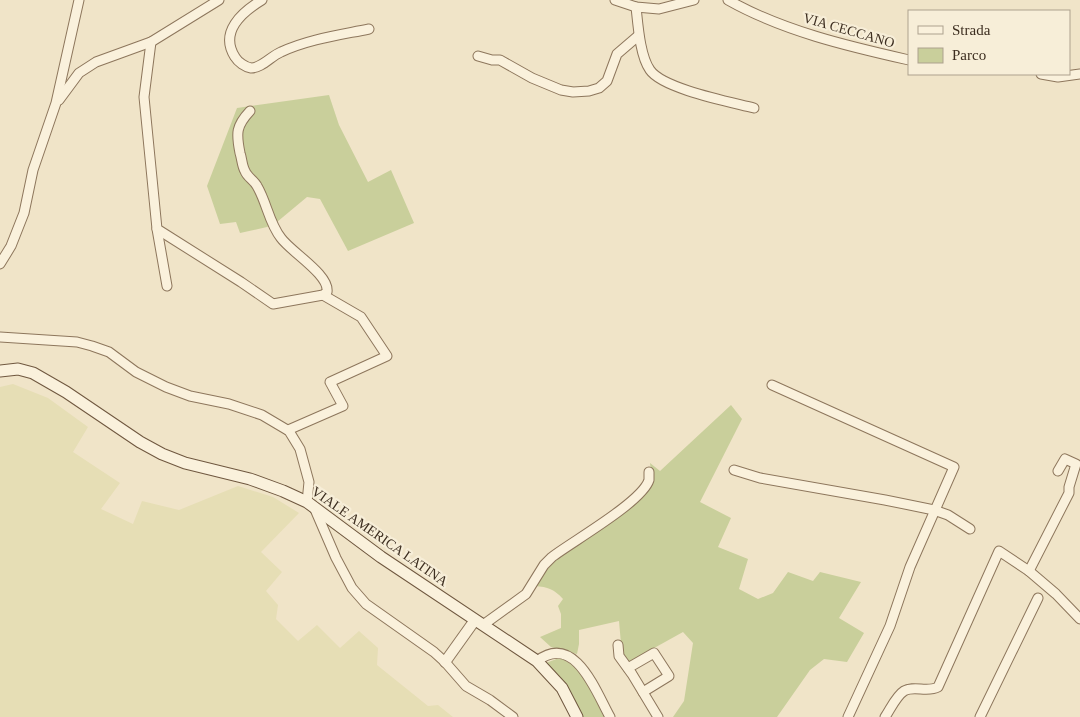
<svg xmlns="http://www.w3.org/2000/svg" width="1080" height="717" font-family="Georgia,serif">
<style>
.farmland{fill:#e6deb5}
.green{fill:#c9cf9b}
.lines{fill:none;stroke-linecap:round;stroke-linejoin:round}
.minor-casing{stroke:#8d765c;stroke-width:11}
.tertiary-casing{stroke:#8d765c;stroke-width:12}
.secondary-casing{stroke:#6f573f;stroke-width:13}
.minor{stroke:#faf1dc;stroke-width:9}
.tertiary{stroke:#faf1dc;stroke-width:10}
.secondary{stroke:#faf1dc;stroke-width:11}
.labels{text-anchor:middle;stroke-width:4.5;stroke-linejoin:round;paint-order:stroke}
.street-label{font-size:14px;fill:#3d2e20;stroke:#f7eed8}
</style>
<rect width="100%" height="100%" fill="#f0e4c8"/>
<polygon class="farmland" points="13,384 48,398 88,427 73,452 120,483 101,509 133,524 142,501 179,510 238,486 273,497 299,513 261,552 282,572 266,591 278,605 276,619 298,641 317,625 340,648 359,631 378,648 377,665 428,706 438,705 453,717 0,717 0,387"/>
<g class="green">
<polygon points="329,95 339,125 368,182 391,170 414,223 348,251 320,199 307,197 277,222 267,227 240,233 236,222 220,224 207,186 237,108"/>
<path d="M731 405 742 419 700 502 731 518 718 547 748 559 739 589 758 599 773 593 788 572 813 581 820 572 861 582 839 618 864 633 847 662 824 659 810 670 777 717H673L684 701 693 643 683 632 629 662 622 655 619 621 579 630V644L577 654 551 647 540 637 561 628V614L558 606 563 599C554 589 548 587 535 586L541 574 554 561 652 478 650 463 660 471Z"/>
<path d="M559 658C583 665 594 696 604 717H583L566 688 546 663Z"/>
</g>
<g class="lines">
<defs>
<g id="minor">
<path d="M262 0C242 12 219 32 235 57 238 62 245 67 251 68 262 68 271 56 281 52 309 39 340 35 369 29"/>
<polyline points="615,0 636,7 659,9 694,0"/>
<path d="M728 0C783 31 847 46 909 60"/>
<path d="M636 7C638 25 640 56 650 70 663 89 731 102 754 108"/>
<path d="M151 42 144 97 157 229 241 282 273 304 323 295 327 292C330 275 291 252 281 238 269 223 267 203 257 186 254 180 247 177 245 171 242 166 242 159 240 153 236 133 236 126 250 111"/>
<polyline points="478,56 492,60 500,60 532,78 561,90 573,92 589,91 599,88 607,81 617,54 638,36"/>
<polyline points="1041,74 1058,77 1080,74"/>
<polyline points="59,100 79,73 96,62 151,42 219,0"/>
<polyline points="157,229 167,286"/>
<polyline points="0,264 11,246 24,213 33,170 56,103 79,0"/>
<polyline points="0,337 77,342 92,346 109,352 136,372 166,387 190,396 229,404 262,415 289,431 300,449 309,482 307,502"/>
<polyline points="772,385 954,467 910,567 890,626 848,717"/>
<polyline points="288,430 343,406 330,382 387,356 361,317 323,295"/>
<polyline points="734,470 760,478 885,500 934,510 948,515 970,529"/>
<polyline points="314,507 336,558 352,588 366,604 434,652 445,662 466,686 490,700 513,717"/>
<polyline points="1029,571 1056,594 1080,619"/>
<path d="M483 625 526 594 544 565 552 557C573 541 642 502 649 480 649 479 649 473 649 472"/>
<polyline points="618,645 619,656 632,674 658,717"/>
<path d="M537 661C575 632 596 692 610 717"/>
<polyline points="628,668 654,653 669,676 643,692"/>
<path d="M885 717C890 710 896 696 904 691 914 685 927 693 938 687L999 551 1029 571 1069 493V487L1076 464 1065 459 1058 471"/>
<polyline points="980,717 1038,598"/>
</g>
<polyline id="tertiary" points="445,662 475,620"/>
<polyline id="secondary" points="0,371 18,369 33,373 66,392 140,442 162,454 185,463 250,479 283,491 307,502 381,557 537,661 562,688 577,717"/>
</defs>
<use href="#minor" class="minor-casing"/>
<use href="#tertiary" class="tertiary-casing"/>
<use href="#secondary" class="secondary-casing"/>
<use href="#minor" class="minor"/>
<use href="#tertiary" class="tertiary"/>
<use href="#secondary" class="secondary"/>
</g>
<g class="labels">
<g class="street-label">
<text transform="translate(849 30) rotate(16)" y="5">VIA CECCANO</text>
<text transform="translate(380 536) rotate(35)" y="5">VIALE AMERICA LATINA</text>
</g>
</g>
<rect x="908" y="10" width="162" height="65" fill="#f7eed8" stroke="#ada18e"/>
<rect x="918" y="26" width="25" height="8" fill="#faf1dc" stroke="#ada18e"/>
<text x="952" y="35" font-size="15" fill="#3d2e20">Strada</text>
<rect x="918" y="48" width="25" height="15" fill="#c9cf9b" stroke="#ada18e"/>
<text x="952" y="60" font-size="15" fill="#3d2e20">Parco</text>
</svg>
